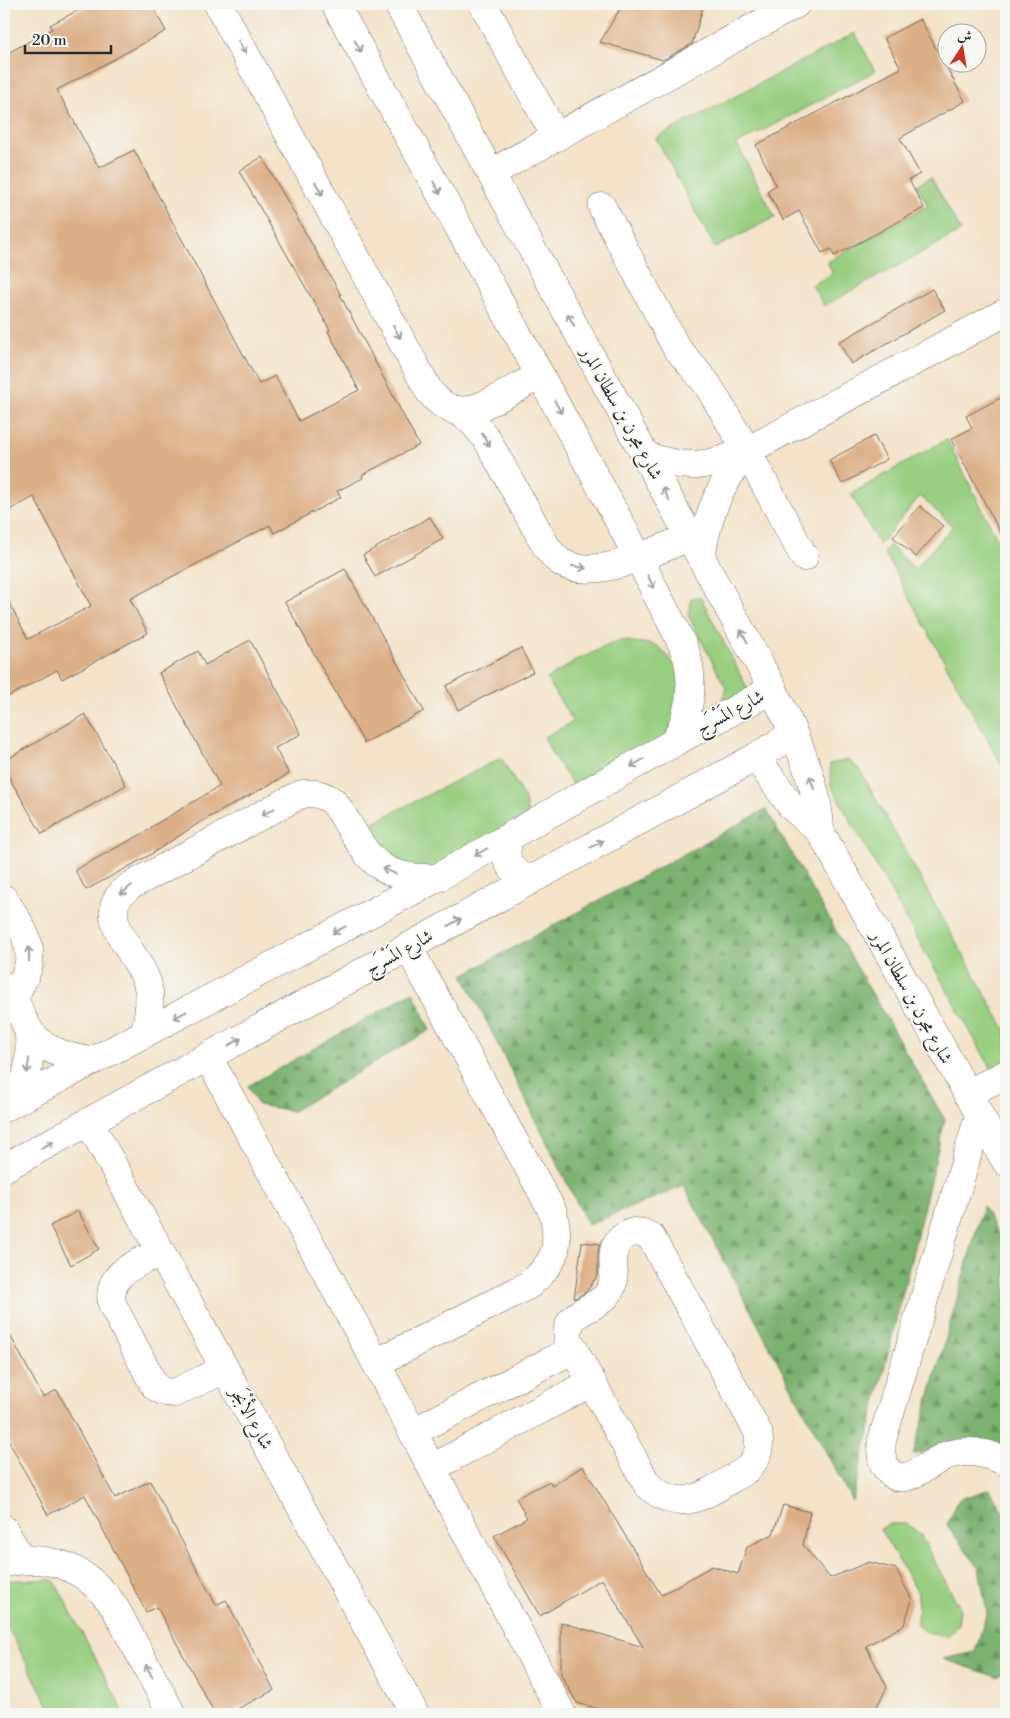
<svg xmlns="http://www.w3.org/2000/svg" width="1010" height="1718" font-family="'Libre Bodoni',Amiri,serif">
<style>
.green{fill:#98ce7f;stroke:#627c55}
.forest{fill:url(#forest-firs);stroke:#526e4c}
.building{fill:#dbaf85}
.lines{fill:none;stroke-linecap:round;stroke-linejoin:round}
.minor-casing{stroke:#716b62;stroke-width:29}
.minor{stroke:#fff;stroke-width:28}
.oneway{stroke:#a0a0a0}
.labels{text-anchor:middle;stroke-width:4;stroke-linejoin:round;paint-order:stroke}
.street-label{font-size:18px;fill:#2b2b2b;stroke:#f6f6f2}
</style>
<defs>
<pattern id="forest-firs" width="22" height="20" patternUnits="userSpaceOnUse" patternTransform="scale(1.25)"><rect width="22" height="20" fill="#7ab16e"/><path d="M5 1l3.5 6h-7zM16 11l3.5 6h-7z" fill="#64905b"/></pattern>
</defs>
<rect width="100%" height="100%" fill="#f6f6f2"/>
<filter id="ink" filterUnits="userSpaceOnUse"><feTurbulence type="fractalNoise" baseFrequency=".02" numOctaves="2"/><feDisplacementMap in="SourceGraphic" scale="10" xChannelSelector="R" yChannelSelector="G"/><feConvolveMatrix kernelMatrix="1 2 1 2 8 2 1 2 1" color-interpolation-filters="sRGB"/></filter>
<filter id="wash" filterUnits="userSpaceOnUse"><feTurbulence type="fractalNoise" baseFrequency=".0096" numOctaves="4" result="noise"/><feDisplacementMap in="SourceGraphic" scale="20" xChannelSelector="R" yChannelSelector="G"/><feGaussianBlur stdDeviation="1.12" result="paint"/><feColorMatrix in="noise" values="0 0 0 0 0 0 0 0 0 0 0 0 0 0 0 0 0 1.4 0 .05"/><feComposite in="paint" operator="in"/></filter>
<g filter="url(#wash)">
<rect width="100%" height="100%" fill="#f3e2c9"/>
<g class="green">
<polygon points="855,33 875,71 737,144 775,217 715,248 656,138"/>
<polygon points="931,177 961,231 824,306 812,285 833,273 827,262 928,206 917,185"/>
<polygon points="947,439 1006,556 1006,773 884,552 890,545 915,569 953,526 920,496 879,545 851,494"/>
<polygon points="691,598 701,598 754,701 721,708 726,688 688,615"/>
<polygon points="619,640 657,645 690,680 690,726 576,789 552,754 544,737 573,722 547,679 577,660"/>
<polygon points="501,758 525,799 528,814 428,880 394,867 370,824"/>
<polygon points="848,760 859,769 1006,1031 1006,1077 992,1070 831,786 830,764"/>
<path d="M890 1524H907L920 1534 960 1608 958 1625 949 1635C935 1635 928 1636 917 1625L918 1593 880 1529Z"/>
<polygon points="9,1580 54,1580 125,1714 53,1714 4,1620 4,1603"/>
</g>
<g class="forest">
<polygon points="766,809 945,1120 852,1501 684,1186 588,1225 463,975"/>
<polygon points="413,992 430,1030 293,1111 258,1105 248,1086"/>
<polygon points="983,1206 1006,1248 1006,1457 953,1442 913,1455"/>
<polygon points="990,1489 1006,1517 1006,1671 997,1677 943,1659 975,1652 987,1612 979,1568 947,1525 959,1499"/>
</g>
<g id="blocks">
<g class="building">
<polygon points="90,4 151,4 166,31 57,90 99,168 134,150 259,384 275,376 299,421 359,390 328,331 330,330 239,171 262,157 341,295 340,295 419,445 362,475 363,478 337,491 341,497 274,533 270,525 130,599 148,633 62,679 57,670 4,699 4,593 28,639 91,606 34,497 4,513 4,55 52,29 50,25"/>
<polygon points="623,4 704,4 692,44 663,60 600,42"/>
<polygon points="920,19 965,101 900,138 920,174 909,180 924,208 834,256 831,249 822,253 799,211 783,220 767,191 776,185 756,145 901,68 884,38"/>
<polygon points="932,289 945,310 851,364 839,342"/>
<polygon points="1006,395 1006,543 951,439 972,428 966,416"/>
<polygon points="874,436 887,459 842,484 829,460"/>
<polygon points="920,506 943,526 916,557 893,537"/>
<polygon points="430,517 443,539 375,577 363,555"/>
<polygon points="345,569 424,711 364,743 285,602"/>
<polygon points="250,640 301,734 275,748 289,774 199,823 148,856 86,890 75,870 151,829 151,827 220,786 159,673 198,651 205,665"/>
<polygon points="521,648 533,672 458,710 446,686"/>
<polygon points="85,714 126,785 42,834 4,769 4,761"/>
<polygon points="78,1211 99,1249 71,1265 50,1226"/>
<polygon points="582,1242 600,1244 598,1251 598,1275 587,1291 574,1299"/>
<polygon points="4,1324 43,1397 57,1390 115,1498 150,1481 216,1605 226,1600 274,1690 228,1714 215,1714 157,1607 146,1612 85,1495 48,1515 4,1432"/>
<polygon points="583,1466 661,1595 712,1566 738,1574 747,1547 773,1534 783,1505 810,1512 803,1545 830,1578 869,1562 896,1569 912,1600 904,1625 866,1646 887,1687 873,1714 598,1714 599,1709 577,1703 561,1675 561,1622 643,1647 602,1579 540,1616 494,1536 527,1518 516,1498 550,1481 552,1486"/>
</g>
</g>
</g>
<g filter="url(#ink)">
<use href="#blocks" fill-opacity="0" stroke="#716b62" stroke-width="1"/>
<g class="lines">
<defs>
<g id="minor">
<path d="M218 4 429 391C452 421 474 411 502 396 515 389 527 382 540 375"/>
<path d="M335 4C417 152 500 300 580 449 607 498 634 547 658 597 668 616 680 636 687 657 695 687 689 715 675 742"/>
<path d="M398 4 773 689C793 733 819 782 820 831"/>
<polyline points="483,4 556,137"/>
<polyline points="491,173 796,4"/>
<polyline points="602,207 676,347 707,384 747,451 804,557"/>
<path d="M451 409 461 413 471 420 486 438 546 546C550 552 554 557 559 561 592 584 657 550 689 537"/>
<path d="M646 456C687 470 708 467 747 451L1006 312"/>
<path d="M701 558C708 513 718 487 747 451"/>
<polyline points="756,757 792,807 820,831 1006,1162"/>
<path d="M511 835C501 858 508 871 531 880"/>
<path d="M4 899C16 919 35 942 28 967 25 978 18 989 13 999"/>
<path d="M4 986C8 991 12 996 15 1002 20 1010 23 1019 27 1027 41 1050 67 1058 92 1061"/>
<path d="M144 1034C149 1016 153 995 145 977 132 947 90 911 132 885L299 795C313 791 323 794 334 802 367 850 369 881 437 878"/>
<polyline points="208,1057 376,1363 562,1714"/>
<polyline points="967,1094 1006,1074"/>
<path d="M16 1101C29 1076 32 1056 28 1028"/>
<polyline points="4,1108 437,878 675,742 773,689"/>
<path d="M979 1116 882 1440C881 1451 880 1460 887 1469 904 1493 931 1458 951 1454 970 1449 988 1453 1006 1462"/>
<polyline points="89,1122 415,1714"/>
<polyline points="4,1168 756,757 793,734"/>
<path d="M634 1232 643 1233 651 1237 758 1432C761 1448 758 1459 746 1470 711 1490 682 1519 647 1484L568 1339C564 1311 591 1312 606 1296 626 1274 596 1244 634 1232Z"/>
<path d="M160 1252C137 1264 106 1272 112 1304L154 1385C160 1391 165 1393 174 1393L225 1369"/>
<path d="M376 1363 529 1285C556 1261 561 1248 553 1212L408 947"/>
<polyline points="413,1432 574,1349"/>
<polyline points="432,1468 592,1382"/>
<polyline points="4,1529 21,1560"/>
<path d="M4 1563C52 1553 86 1568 114 1606L172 1714"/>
</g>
</defs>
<use href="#minor" class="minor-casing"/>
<use href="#minor" class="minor"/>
</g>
<defs><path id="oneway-shaft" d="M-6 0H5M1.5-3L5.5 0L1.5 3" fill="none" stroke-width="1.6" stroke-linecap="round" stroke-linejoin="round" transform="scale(1.25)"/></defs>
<g class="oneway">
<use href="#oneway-shaft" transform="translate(358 46) rotate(61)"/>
<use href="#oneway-shaft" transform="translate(242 47) rotate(61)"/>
<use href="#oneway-shaft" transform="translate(437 188) rotate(61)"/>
<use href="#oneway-shaft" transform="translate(319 189) rotate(61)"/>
<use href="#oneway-shaft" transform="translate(571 320) rotate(-119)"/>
<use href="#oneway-shaft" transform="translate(397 332) rotate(61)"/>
<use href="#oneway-shaft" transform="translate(558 407) rotate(62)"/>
<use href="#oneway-shaft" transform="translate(486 440) rotate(58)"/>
<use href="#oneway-shaft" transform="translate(666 494) rotate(-118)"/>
<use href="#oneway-shaft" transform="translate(579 567) rotate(10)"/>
<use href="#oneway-shaft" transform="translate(651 582) rotate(64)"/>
<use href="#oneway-shaft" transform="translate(744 636) rotate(-118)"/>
<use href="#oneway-shaft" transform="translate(637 763) rotate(150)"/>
<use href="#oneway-shaft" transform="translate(812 783) rotate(-110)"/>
<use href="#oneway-shaft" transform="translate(268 812) rotate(152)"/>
<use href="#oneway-shaft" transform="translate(597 844) rotate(-29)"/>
<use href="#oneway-shaft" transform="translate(481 852) rotate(150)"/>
<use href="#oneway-shaft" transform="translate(389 871) rotate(-156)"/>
<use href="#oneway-shaft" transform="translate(126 890) rotate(141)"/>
<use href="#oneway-shaft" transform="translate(455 922) rotate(-29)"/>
<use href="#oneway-shaft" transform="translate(339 930) rotate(152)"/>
<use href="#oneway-shaft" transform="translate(29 954) rotate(-91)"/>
<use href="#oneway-shaft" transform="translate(180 1015) rotate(152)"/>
<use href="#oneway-shaft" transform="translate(235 1042) rotate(-29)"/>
<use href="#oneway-shaft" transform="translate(28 1066) rotate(99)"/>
<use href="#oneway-shaft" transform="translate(47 1145) rotate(-29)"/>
<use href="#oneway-shaft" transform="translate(149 1671) rotate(-118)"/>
</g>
</g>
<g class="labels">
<g class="street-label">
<text transform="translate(622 413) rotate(61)" y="6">شارع مجرن بن سلطان المرر</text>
<text transform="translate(730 712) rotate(-28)" y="6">شارع المَسْرَج</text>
<text transform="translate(399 952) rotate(-29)" y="6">شارع المَسْرَج</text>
<text transform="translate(912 997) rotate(61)" y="6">شارع مجرن بن سلطان المرر</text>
<text transform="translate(252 1418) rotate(61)" y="6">شارع الأبْجَر</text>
</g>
</g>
<rect width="1010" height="1718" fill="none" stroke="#f6f6f2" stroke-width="20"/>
<g transform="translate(962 48) rotate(12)"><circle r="24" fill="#f6f6f2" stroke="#a5a5a2"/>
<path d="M0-4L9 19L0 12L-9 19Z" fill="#c8321e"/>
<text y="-8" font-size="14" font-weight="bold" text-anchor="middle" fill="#2b2b2b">ش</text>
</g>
<path d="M25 45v8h86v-8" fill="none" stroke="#2b2b2b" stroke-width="2.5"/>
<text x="32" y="45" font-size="15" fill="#2b2b2b" stroke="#f6f6f2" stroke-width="4" paint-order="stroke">20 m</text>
</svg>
